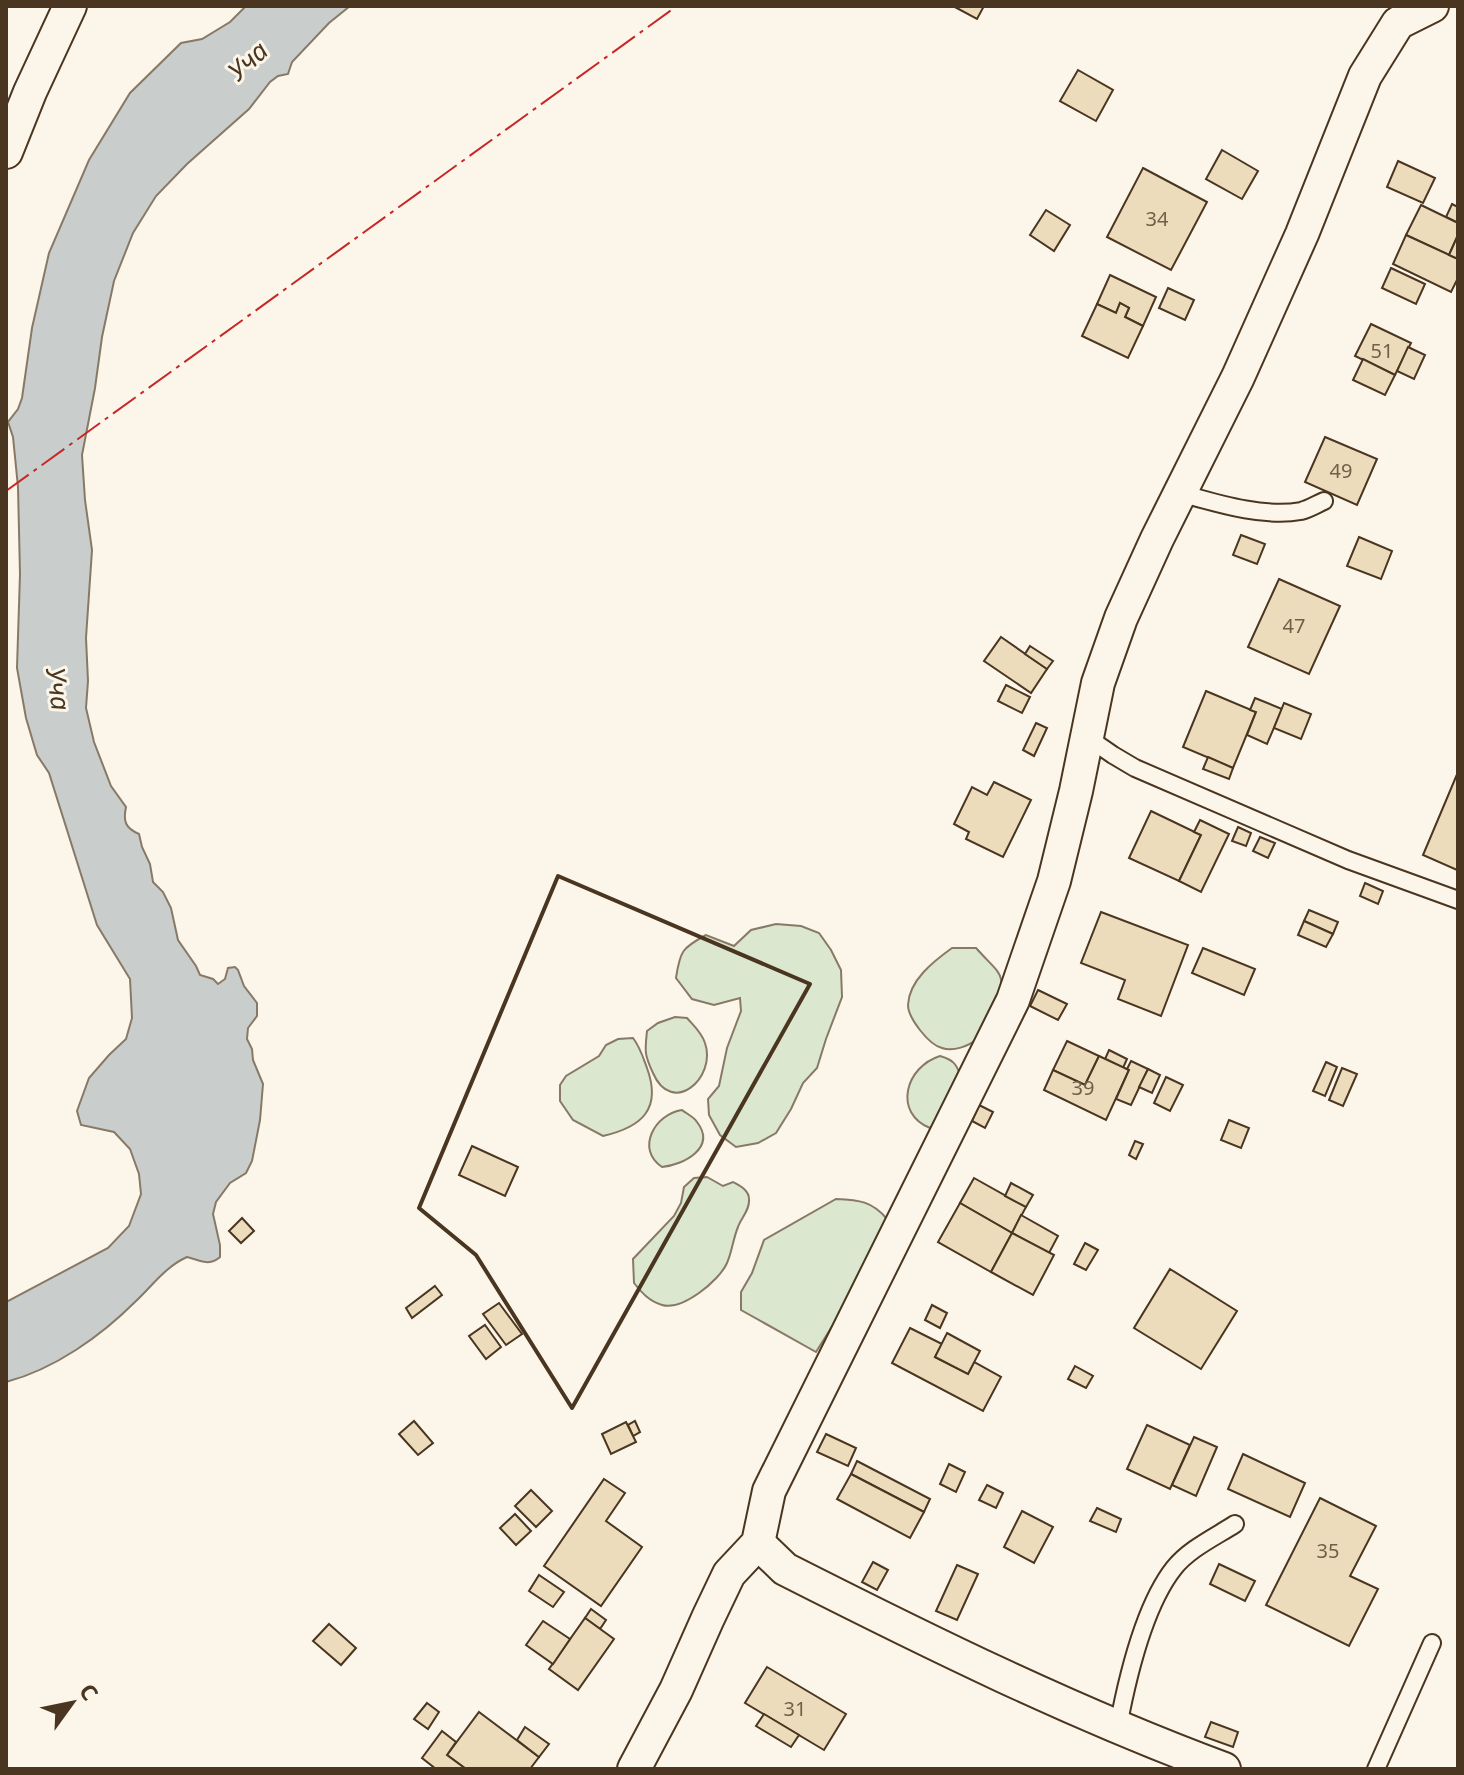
<svg xmlns="http://www.w3.org/2000/svg" width="1464" height="1775" font-family="'Noto Sans',sans-serif">
<style>
.green{fill:#dce7d0;stroke:#887966;stroke-width:2}
.water{fill:#c9cecd;stroke:#887966;stroke-width:2}
.building{fill:#ecdcbc;stroke:#4a3520;stroke-width:2}
.lines{fill:none;stroke-linecap:round;stroke-linejoin:round}
.service-casing{stroke:#4a3520;stroke-width:20}
.minor-casing{stroke:#4a3520;stroke-width:36}
.service{stroke:#fbf6e9;stroke-width:16}
.minor{stroke:#fbf6e9;stroke-width:32}
.wall{stroke:#4a3520;stroke-width:4}
.power{stroke:#c62828;stroke-width:2;stroke-dasharray:28 6 4 6;stroke-linecap:butt}
.labels{text-anchor:middle;stroke-width:6;stroke-linejoin:round;paint-order:stroke}
.number-label{font-size:20px;fill:#725f47}
.water-label{font-size:26px;font-style:italic;fill:#4a3520;stroke:#fbf6e9}
</style>
<rect width="100%" height="100%" fill="#fbf6e9"/>
<g class="green">
<path d="M776 924 801 926 819 933 831 950 841 970 842 997 826 1039 817 1068 803 1083 791 1109 776 1133 758 1143 736 1147 720 1135 709 1115 708 1099 719 1086 727 1048 741 1011 740 998 714 1005 692 999 676 978C680 951 682 948 706 935L734 946 751 930Z"/>
<path d="M952 948H976C1003 978 1009 973 991 1011 987 1019 983 1033 977 1039 969 1046 953 1052 942 1048 929 1045 908 1018 908 1005 909 980 934 961 952 948Z"/>
<path d="M675 1017 687 1018C694 1026 702 1033 705 1043 717 1078 672 1117 653 1073 644 1054 645 1051 647 1031L658 1023Z"/>
<path d="M633 1038C640 1047 643 1057 647 1068 662 1109 642 1127 603 1136L573 1120 560 1101V1085L566 1076 599 1056 606 1045 618 1039Z"/>
<path d="M940 1056C955 1060 958 1066 962 1082L941 1122 930 1128C893 1113 905 1067 940 1056Z"/>
<path d="M682 1110C687 1114 694 1117 697 1122 717 1148 683 1165 662 1167 635 1149 655 1114 682 1110Z"/>
<path d="M707 1177 723 1186 733 1182C740 1186 749 1190 749 1199 750 1210 741 1218 738 1227 733 1239 732 1252 727 1263 719 1281 682 1311 662 1305 649 1301 642 1293 634 1283L633 1259 674 1216 681 1203 684 1187 694 1178Z"/>
<path d="M836 1199C859 1200 872 1201 887 1219L865 1274 816 1352 741 1310V1292L752 1273 764 1240Z"/>
</g>
<path class="water" d="M246 6H350L329 23 292 62 288 74 278 76 270 82 249 109 187 164 156 196 133 233 114 281 102 337 95 388 82 455 85 500 92 550 86 638 88 681 86 708 94 742 111 786 126 807C123 821 125 828 139 834L142 847 150 864 153 882 163 892 171 908 178 940 196 966 200 975 213 979 218 984 225 979 228 968 235 967 238 970 244 986 257 1003V1016L248 1028 247 1039 252 1049 253 1060 263 1084 260 1120 252 1161 246 1173 230 1183 216 1202 213 1214 220 1245V1257C209 1267 200 1260 187 1257 165 1267 153 1285 136 1301 101 1336 55 1369 6 1382V1302L108 1248 129 1226 141 1194 139 1174 130 1149 114 1132 81 1125 77 1111 89 1078 109 1055 126 1039 132 1018 130 979 97 925 49 773 37 755 26 718 17 668 20 574 18 487 13 437 8 422 18 409 22 398 32 328 49 253 89 160 130 93 181 43 202 39 230 22Z"/>
<g class="building">
<polygon points="953,6 984,6 977,19"/>
<polygon points="1078,70 1113,90 1096,121 1060,101"/>
<polygon points="1222,150 1258,171 1242,199 1206,179"/>
<polygon points="1398,161 1435,178 1423,203 1387,187"/>
<polygon points="1143,168 1207,202 1171,270 1107,237"/>
<polygon points="1452,204 1458,207 1458,223 1446,217"/>
<polygon points="1421,205 1458,223 1458,235 1449,255 1406,235"/>
<polygon points="1046,210 1070,225 1054,251 1030,235"/>
<polygon points="1406,235 1458,259 1458,278 1451,292 1393,264"/>
<polygon points="1458,235 1458,259 1449,255"/>
<polygon points="1391,268 1425,284 1416,304 1382,288"/>
<polygon points="1110,275 1156,297 1143,326 1125,317 1129,308 1120,303 1116,313 1097,304"/>
<polygon points="1168,288 1194,300 1185,320 1159,308"/>
<polygon points="1120,303 1129,308 1125,317 1143,326 1128,358 1082,336 1097,304 1116,313"/>
<polygon points="1371,324 1411,343 1395,375 1355,356"/>
<polygon points="1408,347 1425,355 1414,379 1397,371"/>
<polygon points="1363,359 1395,375 1385,395 1353,380"/>
<polygon points="1325,437 1377,459 1357,505 1305,482"/>
<polygon points="1241,535 1265,544 1257,564 1233,555"/>
<polygon points="1359,537 1392,551 1381,579 1347,566"/>
<polygon points="1279,579 1340,606 1309,674 1248,647"/>
<polygon points="1001,637 1047,669 1031,693 984,661"/>
<polygon points="1030,646 1053,661 1047,669 1025,654"/>
<polygon points="1006,685 1030,697 1022,713 998,701"/>
<polygon points="1206,691 1256,712 1233,768 1183,747"/>
<polygon points="1255,698 1282,709 1267,744 1247,735 1256,712 1250,710"/>
<polygon points="1284,703 1311,714 1301,739 1274,728"/>
<polygon points="1036,723 1047,728 1034,756 1023,750"/>
<polygon points="1208,757 1233,768 1229,779 1203,769"/>
<polygon points="1458,772 1458,868 1457,870 1423,855"/>
<polygon points="994,782 1031,800 1003,857 966,839 969,832 954,824 972,787 987,795"/>
<polygon points="1151,811 1201,835 1179,881 1129,858"/>
<polygon points="1200,820 1229,834 1201,892 1179,881 1201,835 1194,832"/>
<polygon points="1238,827 1251,833 1246,846 1232,841"/>
<polygon points="1260,837 1275,843 1268,858 1253,851"/>
<polygon points="1365,883 1383,891 1378,904 1360,896"/>
<polygon points="1309,910 1338,922 1333,934 1304,921"/>
<polygon points="1101,912 1188,945 1161,1016 1118,999 1125,980 1081,963"/>
<polygon points="1304,921 1333,934 1326,947 1298,935"/>
<polygon points="1203,948 1255,969 1244,995 1192,973"/>
<polygon points="1038,990 1067,1004 1058,1020 1030,1006"/>
<polygon points="1067,1041 1099,1056 1085,1085 1053,1070"/>
<polygon points="1109,1050 1127,1059 1123,1068 1105,1059"/>
<polygon points="1099,1056 1129,1070 1106,1120 1044,1090 1053,1070 1085,1085"/>
<polygon points="1131,1061 1148,1069 1131,1105 1116,1099 1129,1070 1127,1069"/>
<polygon points="1326,1062 1337,1067 1325,1096 1313,1091"/>
<polygon points="1342,1068 1357,1074 1343,1106 1329,1100"/>
<polygon points="1148,1069 1160,1075 1152,1093 1139,1087"/>
<polygon points="1166,1077 1183,1085 1170,1111 1154,1103"/>
<polygon points="979,1105 993,1112 985,1128 972,1121"/>
<polygon points="1229,1120 1249,1128 1241,1148 1221,1140"/>
<polygon points="1135,1141 1143,1144 1136,1159 1129,1155"/>
<polygon points="472,1146 518,1167 505,1196 459,1175"/>
<polygon points="974,1178 1026,1207 1012,1233 960,1203"/>
<polygon points="1011,1183 1033,1195 1026,1207 1005,1196"/>
<polygon points="960,1203 1012,1233 991,1272 938,1242"/>
<polygon points="1021,1215 1058,1236 1049,1253 1012,1233"/>
<polygon points="242,1218 254,1231 241,1243 229,1231"/>
<polygon points="1012,1233 1054,1255 1033,1295 991,1272"/>
<polygon points="1085,1243 1098,1250 1086,1270 1074,1264"/>
<polygon points="1170,1269 1237,1311 1201,1369 1134,1328"/>
<polygon points="435,1286 442,1295 412,1318 406,1308"/>
<polygon points="499,1303 522,1334 506,1345 483,1314"/>
<polygon points="932,1305 947,1313 940,1328 925,1320"/>
<polygon points="485,1325 501,1347 486,1359 469,1336"/>
<polygon points="910,1328 942,1344 935,1357 968,1374 974,1362 1001,1377 983,1411 892,1363"/>
<polygon points="947,1333 980,1351 968,1374 935,1357"/>
<polygon points="1075,1366 1093,1376 1086,1388 1068,1379"/>
<polygon points="414,1421 433,1443 418,1455 399,1434"/>
<polygon points="635,1421 640,1432 633,1436 628,1425"/>
<polygon points="626,1422 636,1442 611,1454 602,1434"/>
<polygon points="1147,1425 1190,1445 1170,1489 1127,1469"/>
<polygon points="826,1434 856,1448 848,1466 817,1452"/>
<polygon points="1194,1437 1217,1447 1196,1496 1172,1485"/>
<polygon points="1243,1454 1305,1483 1290,1517 1228,1489"/>
<polygon points="857,1461 930,1499 924,1512 851,1474"/>
<polygon points="949,1464 965,1472 956,1492 940,1484"/>
<polygon points="851,1474 924,1512 910,1538 837,1499"/>
<polygon points="604,1479 625,1493 606,1521 642,1547 601,1606 544,1566"/>
<polygon points="987,1485 1003,1493 996,1508 979,1500"/>
<polygon points="531,1490 552,1511 536,1527 515,1506"/>
<polygon points="1320,1498 1376,1526 1350,1576 1378,1589 1349,1646 1266,1605"/>
<polygon points="1097,1508 1121,1519 1116,1532 1090,1521"/>
<polygon points="1022,1511 1053,1527 1034,1563 1004,1547"/>
<polygon points="515,1514 531,1531 516,1545 500,1528"/>
<polygon points="873,1562 888,1570 877,1590 862,1582"/>
<polygon points="1219,1564 1255,1581 1245,1601 1210,1584"/>
<polygon points="957,1565 978,1574 957,1620 936,1611"/>
<polygon points="539,1575 564,1592 553,1607 529,1591"/>
<polygon points="591,1609 606,1620 600,1629 585,1618"/>
<polygon points="585,1618 614,1639 578,1690 549,1669"/>
<polygon points="543,1621 570,1639 553,1664 526,1645"/>
<polygon points="329,1624 356,1648 341,1665 313,1641"/>
<polygon points="767,1667 846,1714 824,1750 745,1703"/>
<polygon points="427,1703 439,1712 428,1729 414,1719"/>
<polygon points="479,1712 539,1757 530,1769 466,1769 447,1755"/>
<polygon points="764,1714 799,1735 791,1747 756,1726"/>
<polygon points="1211,1722 1238,1732 1233,1747 1205,1737"/>
<polygon points="525,1727 549,1744 539,1757 517,1740"/>
<polygon points="442,1731 456,1742 447,1755 466,1769 436,1769 422,1758"/>
</g>
<g class="lines">
<defs>
<g id="service">
<path d="M1180 493C1216 503 1263 518 1301 511 1309 509 1317 504 1324 501"/>
<polyline points="1087,737 1113,755 1135,768 1348,860 1458,900"/>
<path d="M1118 1727C1127 1679 1144 1606 1174 1568 1189 1549 1215 1537 1235 1524"/>
<polyline points="1376,1769 1432,1643"/>
</g>
<g id="minor">
<polyline points="6,152 30,92 70,6"/>
<path d="M758 1543 785 1569C929 1642 1073 1713 1224 1769"/>
<polyline points="634,1769 676,1690 708,1618 729,1574 758,1543 769,1491 1013,1000 1054,881 1076,791 1098,683 1121,618 1157,539 1238,377 1302,234 1365,76 1398,23 1432,6"/>
</g>
</defs>
<use href="#service" class="service-casing"/>
<use href="#minor" class="minor-casing"/>
<use href="#service" class="service"/>
<use href="#minor" class="minor"/>
<polygon class="wall" points="558,876 810,984 572,1408 476,1255 419,1208"/>
<polyline class="power" points="6,491 677,6"/>
</g>
<g class="labels">
<g class="number-label">
<text x="1157" y="226">34</text>
<text x="1382" y="358">51</text>
<text x="1341" y="478">49</text>
<text x="1294" y="633">47</text>
<text x="1083" y="1095">39</text>
<text x="1328" y="1558">35</text>
<text x="795" y="1716">31</text>
</g>
<g class="water-label">
<text transform="translate(248 61) rotate(-43)" y="9">Уча</text>
<text transform="translate(58 689) rotate(82)" y="9">Уча</text>
</g>
</g>
<rect width="1464" height="1775" fill="none" stroke="#4a3520" stroke-width="16"/>
<g transform="translate(72 1703) rotate(57)" stroke="#fbf6e9" stroke-width="6" paint-order="stroke">
<path d="M0-6L14 30L0 20L-14 30Z" fill="#4a3520"/>
<text y="-12" font-size="22" font-weight="bold" text-anchor="middle" fill="#4a3520">С</text>
</g>
</svg>
